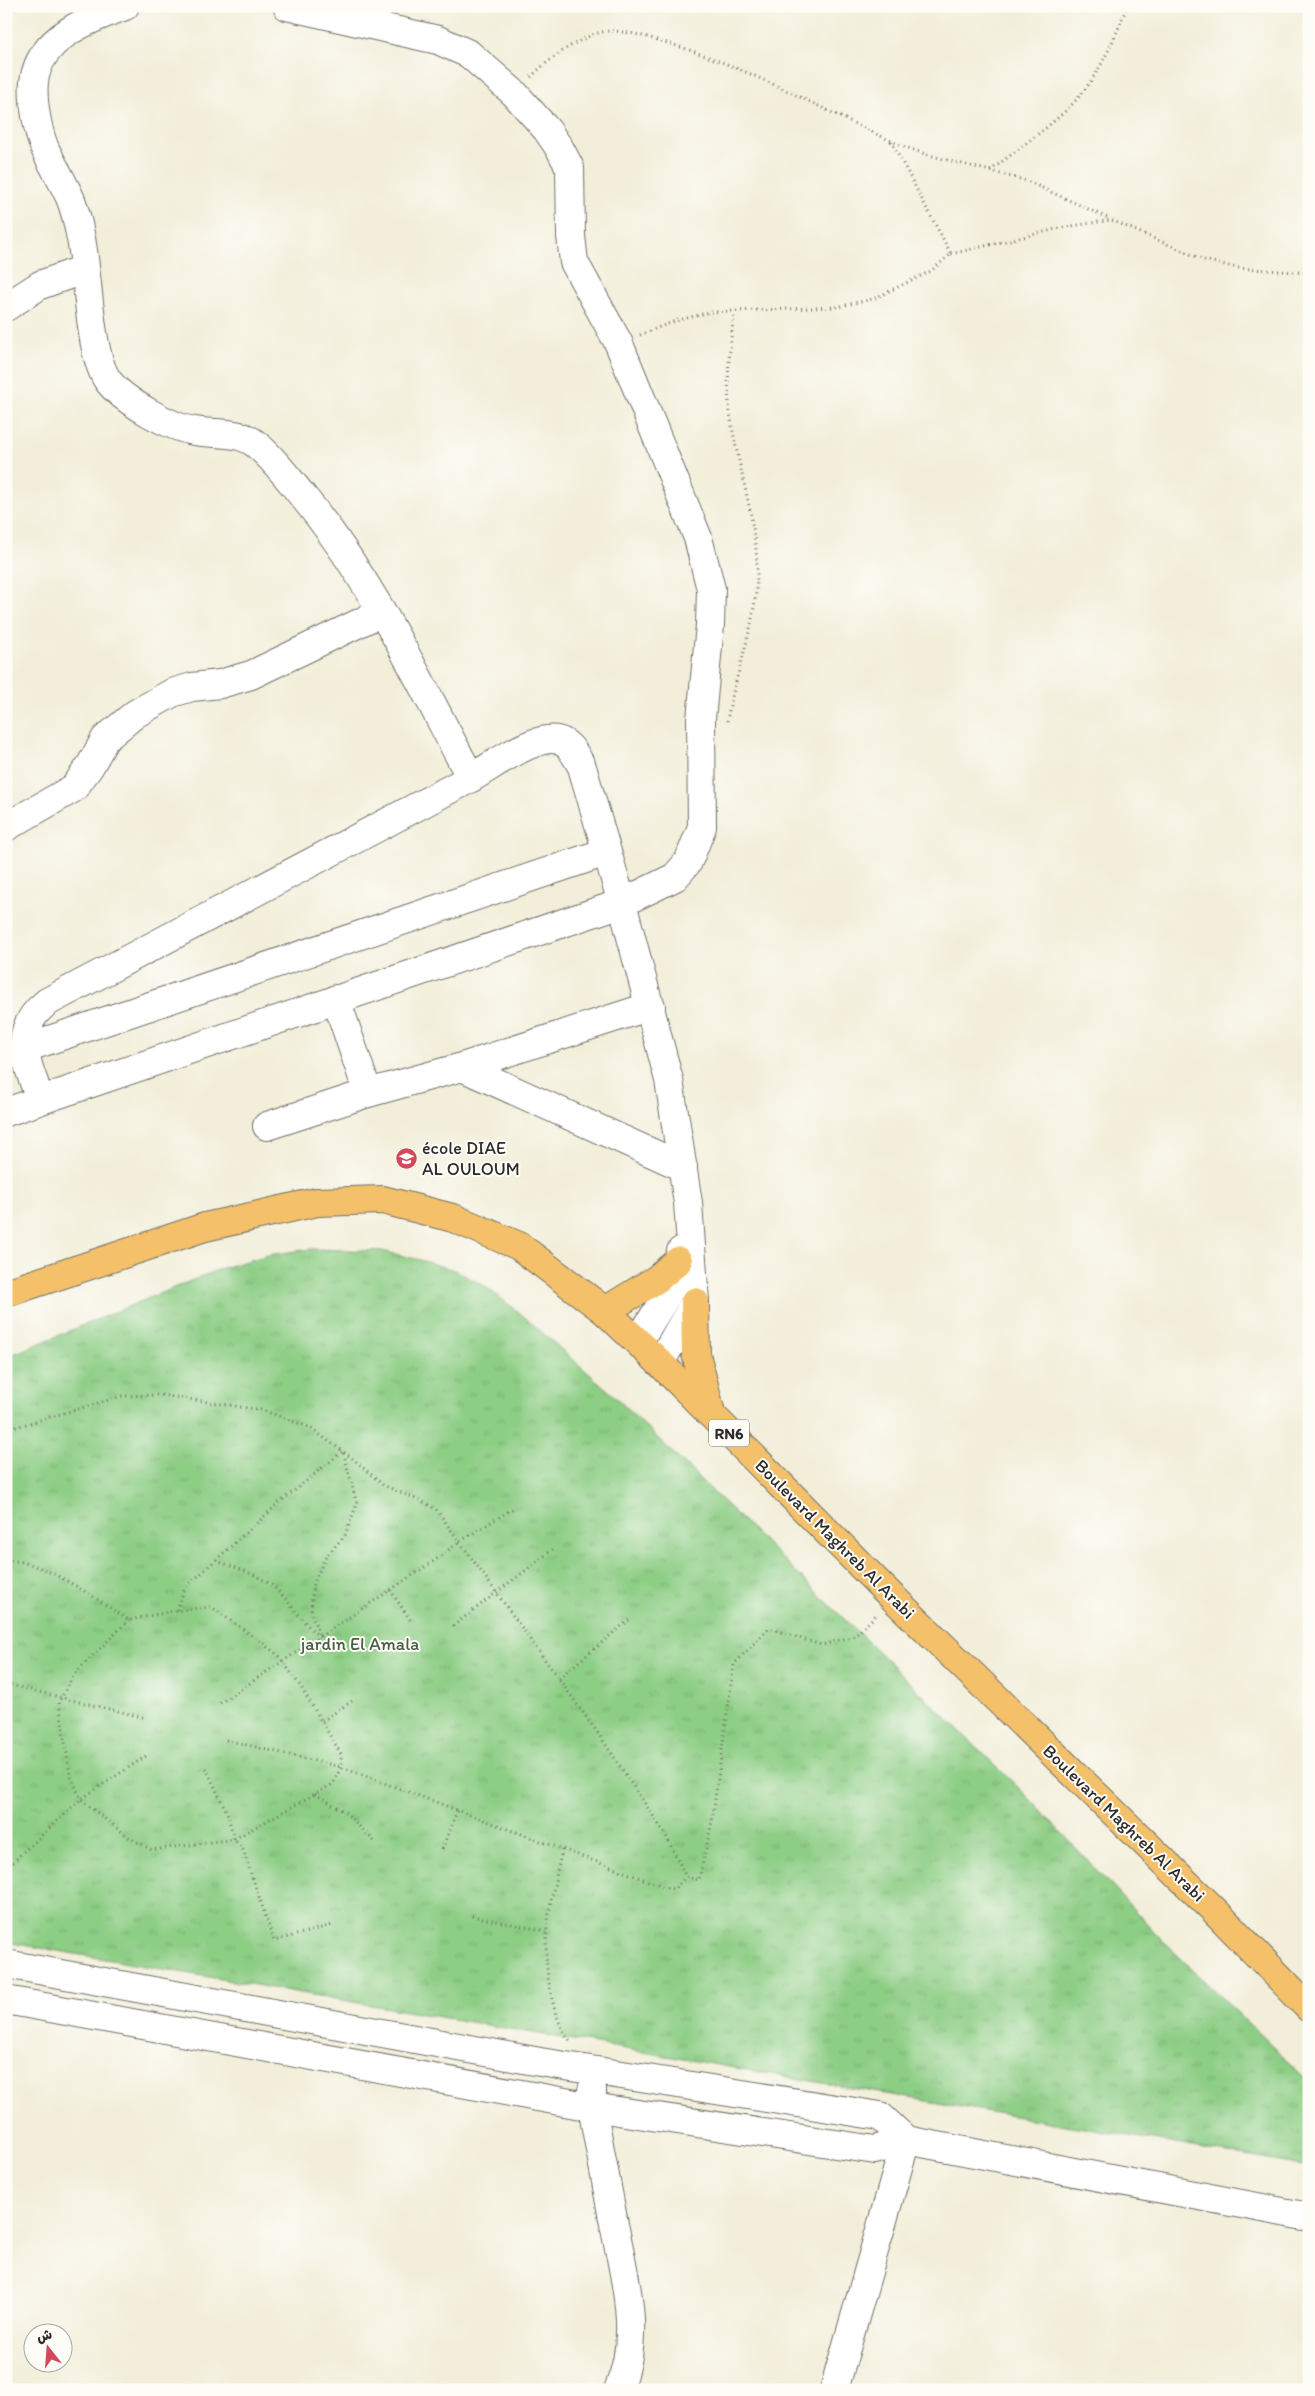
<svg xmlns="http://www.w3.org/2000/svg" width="1315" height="2396" font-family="Itim,'Playpen Sans Arabic',sans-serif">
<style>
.grass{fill:url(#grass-tufts);stroke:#5c7c58}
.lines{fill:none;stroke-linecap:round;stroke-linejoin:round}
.minor-casing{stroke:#716f68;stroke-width:30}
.major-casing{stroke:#716f68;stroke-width:30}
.path{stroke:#716f68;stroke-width:3;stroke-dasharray:1 4;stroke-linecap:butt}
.minor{stroke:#fff;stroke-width:28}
.major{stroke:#f4c16b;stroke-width:28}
.labels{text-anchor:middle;stroke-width:4;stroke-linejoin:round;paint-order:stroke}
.shield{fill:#fdfcf7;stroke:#6a6a68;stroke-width:1}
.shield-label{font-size:16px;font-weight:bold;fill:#2b2b2b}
.poi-label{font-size:18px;fill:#2b2b2b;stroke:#fdfcf7;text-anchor:start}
.street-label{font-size:18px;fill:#2b2b2b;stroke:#fdfcf7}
.park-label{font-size:18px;fill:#485c46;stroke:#fdfcf7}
</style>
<defs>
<pattern id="grass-tufts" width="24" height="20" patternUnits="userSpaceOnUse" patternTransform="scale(1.25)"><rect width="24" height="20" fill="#8dce85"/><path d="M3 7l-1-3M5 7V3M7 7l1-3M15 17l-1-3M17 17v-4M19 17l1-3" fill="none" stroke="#7ab173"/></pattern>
</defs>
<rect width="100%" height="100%" fill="#fdfcf7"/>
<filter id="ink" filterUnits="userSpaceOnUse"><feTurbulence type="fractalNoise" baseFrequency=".02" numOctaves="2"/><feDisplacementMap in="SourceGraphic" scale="10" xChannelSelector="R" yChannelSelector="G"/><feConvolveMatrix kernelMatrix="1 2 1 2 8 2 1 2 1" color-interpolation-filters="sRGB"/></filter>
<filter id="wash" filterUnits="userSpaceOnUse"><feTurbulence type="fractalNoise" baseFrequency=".0096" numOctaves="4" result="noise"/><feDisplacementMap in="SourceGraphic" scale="20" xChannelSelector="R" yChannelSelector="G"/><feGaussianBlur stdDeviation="1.12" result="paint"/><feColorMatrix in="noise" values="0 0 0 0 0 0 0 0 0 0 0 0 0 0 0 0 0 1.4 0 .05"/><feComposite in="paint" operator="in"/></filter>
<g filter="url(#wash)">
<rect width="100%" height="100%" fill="#f2eed9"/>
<polygon class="grass" points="311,1249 382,1251 420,1260 454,1270 483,1285 521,1314 611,1393 1030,1799 1167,1945 1309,2082 1309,2167 6,1942 6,1357 222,1268 268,1255"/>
</g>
<g filter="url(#ink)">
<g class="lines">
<defs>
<g id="minor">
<path d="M125 6C89 19 39 37 34 82 32 101 38 134 46 151 54 168 64 183 71 200 75 211 78 223 80 234 89 270 88 356 109 382 124 401 171 428 195 431 217 435 239 430 257 445 274 459 287 477 301 494 372 579 419 681 471 778"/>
<polyline points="6,307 40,285 85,269"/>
<polyline points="6,827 74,788 90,766 105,739 135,714 172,693 192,687 220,684 251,675 382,612"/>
<polyline points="336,999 368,1093"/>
<polyline points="8,1054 606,852"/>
<polyline points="462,1067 683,1167"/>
<path d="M40 1100C28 1063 9 1032 47 1002L471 778C491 767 541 729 563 742 572 747 577 758 582 767L622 903 669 1080 688 1203 695 1302 660 1363"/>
<polyline points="6,1112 622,903 675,877 688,862 702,827 701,719 710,625 711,589 698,538 619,344 574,262 571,236 570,168 560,149 547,130 515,94 469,54 438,40 287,6"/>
<polyline points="267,1126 368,1093 462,1067 651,1006"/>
<polyline points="638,1342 667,1295 681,1251"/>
<polyline points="6,1964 540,2062 880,2116 906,2140"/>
<polyline points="6,2000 592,2107 875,2150 906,2140 1309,2217"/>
<path d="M592 2090V2107C599 2146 607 2185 614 2224 625 2279 642 2336 618 2390"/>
<polyline points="834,2390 906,2140"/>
</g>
<g id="major">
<polyline points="6,1293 205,1227 317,1202 383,1200 453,1218 519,1246 605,1311 660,1363 881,1586 1215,1911 1309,2008"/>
<polyline points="695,1302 696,1354 711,1413"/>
<polyline points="605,1311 657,1279 678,1261"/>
</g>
</defs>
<use href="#minor" class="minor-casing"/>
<use href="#major" class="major-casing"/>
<g class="path">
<path d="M531 77C547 60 588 30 612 31 633 32 654 39 674 45 750 69 818 107 889 140 921 155 956 162 990 171 1014 152 1040 134 1062 114 1095 85 1112 46 1127 6"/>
<polyline points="990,171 1027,181 1110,219"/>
<polyline points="951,254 1065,227 1111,220 1204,260 1238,268 1309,273"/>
<polyline points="640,335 675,321 710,312 836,307 873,299 931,271 951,254 891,141"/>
<path d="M727 721C736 669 758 622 757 568 756 518 738 468 731 419 725 383 730 348 734 313"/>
<polyline points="6,1430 122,1396 161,1395 262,1410 309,1427 352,1458 383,1485 421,1501 436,1509 600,1736 665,1834 686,1877 699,1880 712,1821 734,1664 769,1628 821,1645 855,1636 876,1615"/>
<path d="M6 1561C40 1557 100 1602 129 1620L173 1611 211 1607 261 1642 279 1656 301 1687 341 1754V1767L333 1784 234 1839 152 1850 130 1838 101 1816 81 1799 70 1775 59 1702 74 1674 129 1620"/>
<polyline points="390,1590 411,1621"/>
<path d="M177 1610 185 1588 279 1503 343 1451 357 1504 345 1535 325 1558 313 1585 311 1613 320 1637C301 1622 290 1600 271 1585 255 1573 235 1568 217 1561"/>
<polyline points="453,1626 556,1547"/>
<polyline points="559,1678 629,1620"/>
<polyline points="6,1684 146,1718"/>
<polyline points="220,1703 434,1561 459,1542 514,1508"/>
<polyline points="322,1721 352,1701"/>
<polyline points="226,1740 341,1767 662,1886 674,1889 686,1877"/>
<polyline points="206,1768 228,1815 234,1839 243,1850 274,1941 332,1925"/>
<polyline points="315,1794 345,1812 374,1841"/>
<polyline points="442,1849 457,1811"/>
<path d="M562 1850C550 1905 539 1942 552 1998 555 2014 561 2030 572 2043"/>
<polyline points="6,1870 20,1855 81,1799 149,1754"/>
<polyline points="472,1916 546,1931"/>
</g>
<use href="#minor" class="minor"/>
<use href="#major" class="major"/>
</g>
</g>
<defs>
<symbol id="school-disc" viewBox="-11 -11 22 22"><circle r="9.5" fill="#d1495b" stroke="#fdfcf7"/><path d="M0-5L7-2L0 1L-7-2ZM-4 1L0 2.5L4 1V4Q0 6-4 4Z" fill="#fff"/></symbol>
</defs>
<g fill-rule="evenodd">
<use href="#school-disc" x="394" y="1146" width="25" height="25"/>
</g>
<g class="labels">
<rect class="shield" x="709" y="1419.5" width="40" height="27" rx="4"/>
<g class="shield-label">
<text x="729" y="1439">RN6</text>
</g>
<g class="poi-label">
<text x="422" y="1154">école DIAE<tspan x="422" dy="21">AL OULOUM</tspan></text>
</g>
<g class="street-label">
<text transform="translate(835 1539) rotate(45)" y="6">Boulevard Maghreb Al Arabi</text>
<text transform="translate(1124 1823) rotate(44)" y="6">Boulevard Maghreb Al Arabi</text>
</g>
<g class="park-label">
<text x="360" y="1650">jardin El Amala</text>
</g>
</g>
<rect width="1315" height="2396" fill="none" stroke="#fdfcf7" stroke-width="25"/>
<g transform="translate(48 2348) rotate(343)"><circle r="24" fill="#fdfcf7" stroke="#a9a8a5"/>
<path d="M0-4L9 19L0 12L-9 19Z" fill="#d1495b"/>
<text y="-8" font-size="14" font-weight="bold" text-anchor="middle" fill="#2b2b2b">ش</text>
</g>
</svg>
